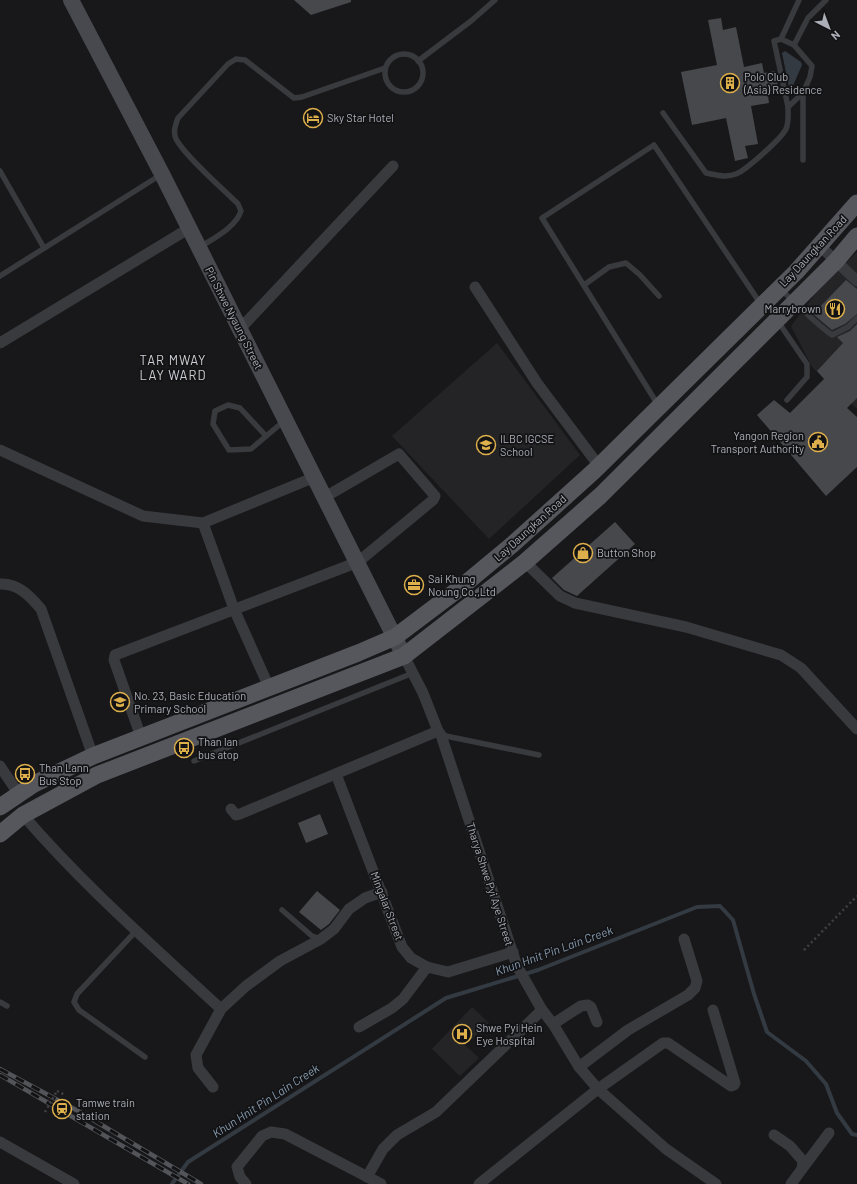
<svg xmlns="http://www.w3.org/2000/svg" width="857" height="1184" font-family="Barlow,sans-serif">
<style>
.built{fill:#242427}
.water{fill:#333a41}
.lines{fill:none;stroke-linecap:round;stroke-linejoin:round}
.stream{stroke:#333a41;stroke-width:4}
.building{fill:#47484c}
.path{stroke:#404145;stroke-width:2.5;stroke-dasharray:2 3;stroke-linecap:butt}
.lane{stroke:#393a3e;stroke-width:5.5}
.street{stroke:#393a3e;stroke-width:11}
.secondary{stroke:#48494e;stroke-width:16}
.primary{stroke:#56575d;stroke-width:17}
.rail-casing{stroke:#535459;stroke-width:4.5}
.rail{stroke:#131315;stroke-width:3;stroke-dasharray:9;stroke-linecap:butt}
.path-bridge{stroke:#404145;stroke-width:2.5;stroke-dasharray:2 3;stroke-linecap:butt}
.labels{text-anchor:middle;stroke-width:3.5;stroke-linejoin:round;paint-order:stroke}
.poi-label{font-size:11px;fill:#acafb8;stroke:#131315;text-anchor:start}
.street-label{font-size:11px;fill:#acafb8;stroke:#131315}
.water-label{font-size:12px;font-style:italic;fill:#879baf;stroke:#131315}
.quarter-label{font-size:13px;letter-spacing:1px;fill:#ccced5;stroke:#131315}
</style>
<rect width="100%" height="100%" fill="#18181a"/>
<g class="built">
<polygon points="857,252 857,409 812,367 791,326 816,293"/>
<polygon points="497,343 580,455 489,539 392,436"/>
<polygon points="472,1007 489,1023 465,1045 479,1058 460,1076 432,1049"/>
</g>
<polygon class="water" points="785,51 801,62 802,65 792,88 789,87 782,53"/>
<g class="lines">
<polyline class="stream" points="172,1184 188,1162 446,998 538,970 697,907 720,906 733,920 754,994 767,1032 806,1061 826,1084 837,1113 852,1134 857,1135"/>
</g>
<g class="building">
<polygon points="294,0 351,0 351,2 311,15"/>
<polygon points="721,18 723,30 736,27 744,67 762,63 764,73 775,71 779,92 768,95 769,103 751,106 758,144 745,146 748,158 735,161 726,118 692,125 681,72 717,65 708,20"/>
<polygon points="846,280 857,289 857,314 845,324 832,330 813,314"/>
<polygon points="857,324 857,398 847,408 857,417 857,467 826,496 757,415 774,400 790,413 824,379 817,371 843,343 837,337 850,331"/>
<polygon points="615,522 635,544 577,596 564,590 552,578"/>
<polygon points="320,814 328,834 306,843 298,823"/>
<polygon points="317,891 340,910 329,924 321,930 299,912"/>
</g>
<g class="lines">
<g class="path">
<polyline points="804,950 857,896"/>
<polyline points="57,1091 65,1095"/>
</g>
<g class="lane">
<polyline points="781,39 799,0"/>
<polyline points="794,45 808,18 826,0"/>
<circle cx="404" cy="73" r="19"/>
<polyline points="418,61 471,21 495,0"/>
<path d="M663 113 706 173C716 175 726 178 736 174 746 170 781 139 786 129 789 122 788 115 788 107"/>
<polyline points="803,160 803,93 810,77 812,66 794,45 781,39 774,41 788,107 803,93"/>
<polyline points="0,171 44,248"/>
<path d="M200 247C214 238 236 227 241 211L238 204C223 189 185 156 176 139 173 132 175 126 178 118L228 64 236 59 245 60 294 98 302 97 385 68"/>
<polyline points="0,276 162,174"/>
<polyline points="584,285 609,267 626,263 640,275 659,296"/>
<path d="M781 290C799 305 813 322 832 335L848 327 857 318"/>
<polyline points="768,302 777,320 807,364 807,377 787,400"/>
<polyline points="658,405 542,218 654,145 760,303"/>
<polyline points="266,436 240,408 228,405 215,411 213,424 229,450 251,449 284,421"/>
<polyline points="441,735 539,755"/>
<polyline points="194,761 413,673"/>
<polyline points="282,910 312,936 321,939"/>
<polyline points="136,931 77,994 74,1002 79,1010 145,1057"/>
<polyline points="0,1002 7,1006"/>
</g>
<g class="street">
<polyline points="820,246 857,281"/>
<polyline points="475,287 537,383 599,466"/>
<polyline points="239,330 393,166"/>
<polyline points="0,343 188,229"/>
<polyline points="0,450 143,516 203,523 315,477"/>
<polyline points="203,523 234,609 269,687"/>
<polyline points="525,562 560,596 575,603 686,627 781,655 801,668 857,729"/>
<path d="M0 584C18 583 30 596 41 609L93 756"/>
<polyline points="404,656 423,693 438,731 441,735 517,966 542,1010 553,1024 579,1067 598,1089 666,1149 716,1184"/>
<polyline points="141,737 114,660 115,655 358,562 433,500 435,496 399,454 325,497"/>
<polyline points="0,766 18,793"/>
<polyline points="336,774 402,947 411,958 427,967 448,972 513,952"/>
<polyline points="231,809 236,815 240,814 438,731"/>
<path d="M23 815C83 885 153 946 221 1009"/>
<polyline points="553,1024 581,1006 588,1005 591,1007 597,1022"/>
<polyline points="359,1027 392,1008 403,999 427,967"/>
<polyline points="579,1067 628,1030 688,995 695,988 697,981 684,939"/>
<polyline points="213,1087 198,1068 196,1055 221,1009 246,986 280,961 321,939 334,929 349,909 365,898 382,892"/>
<polyline points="774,1135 790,1146 803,1161 802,1169 791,1184"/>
<polyline points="0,1142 74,1184"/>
<polyline points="802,1169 829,1133"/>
<polyline points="367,1177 383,1149 397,1135 436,1112 542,1010"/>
<polyline points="246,1184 240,1177 237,1167 262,1136 271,1132 285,1134 381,1184"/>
<polyline points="479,1184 598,1089 663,1043 668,1043 731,1086 734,1085 735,1083 713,1010"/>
</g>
<polyline class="secondary" points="71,0 162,174 404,656"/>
<g class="primary">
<polyline points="0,807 34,784 93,756 358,653 395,637 460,588 513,544 594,471 796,272 857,203"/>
<polyline points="0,834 23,815 97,775 404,656 525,562 600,496 836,261 857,236"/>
</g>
<defs>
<g id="rail">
<polyline points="0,1069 78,1111 201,1184"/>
<polyline points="0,1075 188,1184"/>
</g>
</defs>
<use href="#rail" class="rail-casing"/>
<use href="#rail" class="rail"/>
<polyline class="path-bridge" points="45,1112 57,1091"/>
</g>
<defs>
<symbol id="building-ring" viewBox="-11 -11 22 22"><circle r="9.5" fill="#131315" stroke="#deb04b" stroke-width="1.5"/><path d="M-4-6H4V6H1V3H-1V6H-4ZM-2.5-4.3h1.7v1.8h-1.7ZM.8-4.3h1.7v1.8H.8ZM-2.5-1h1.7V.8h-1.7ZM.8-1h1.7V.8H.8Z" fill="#deb04b"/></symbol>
<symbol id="hotel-ring" viewBox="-11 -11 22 22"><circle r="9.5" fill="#131315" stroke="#deb04b" stroke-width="1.5"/><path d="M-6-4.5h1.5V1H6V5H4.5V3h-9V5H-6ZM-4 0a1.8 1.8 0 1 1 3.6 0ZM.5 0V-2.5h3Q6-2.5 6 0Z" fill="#deb04b"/></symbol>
<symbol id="restaurant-ring" viewBox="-11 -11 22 22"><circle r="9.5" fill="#131315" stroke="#deb04b" stroke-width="1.5"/><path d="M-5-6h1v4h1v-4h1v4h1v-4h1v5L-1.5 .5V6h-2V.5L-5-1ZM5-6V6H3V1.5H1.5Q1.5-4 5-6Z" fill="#deb04b"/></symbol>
<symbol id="civic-ring" viewBox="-11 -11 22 22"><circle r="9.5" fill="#131315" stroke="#deb04b" stroke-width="1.5"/><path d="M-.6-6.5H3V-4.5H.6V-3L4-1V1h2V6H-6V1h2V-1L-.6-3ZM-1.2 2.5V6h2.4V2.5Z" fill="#deb04b"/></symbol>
<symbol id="school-ring" viewBox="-11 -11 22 22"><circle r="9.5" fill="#131315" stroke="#deb04b" stroke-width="1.5"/><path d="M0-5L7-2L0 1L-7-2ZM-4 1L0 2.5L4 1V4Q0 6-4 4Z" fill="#deb04b"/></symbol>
<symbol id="shop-ring" viewBox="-11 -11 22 22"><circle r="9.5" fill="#131315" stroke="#deb04b" stroke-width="1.5"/><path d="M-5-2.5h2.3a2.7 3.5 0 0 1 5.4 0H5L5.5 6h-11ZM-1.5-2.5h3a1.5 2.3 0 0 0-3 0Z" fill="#deb04b"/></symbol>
<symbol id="office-ring" viewBox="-11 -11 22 22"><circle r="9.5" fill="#131315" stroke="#deb04b" stroke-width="1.5"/><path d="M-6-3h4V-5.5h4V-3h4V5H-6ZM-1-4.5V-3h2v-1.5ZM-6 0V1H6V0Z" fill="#deb04b"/></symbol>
<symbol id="bus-ring" viewBox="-11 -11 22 22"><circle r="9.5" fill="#131315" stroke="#deb04b" stroke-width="1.5"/><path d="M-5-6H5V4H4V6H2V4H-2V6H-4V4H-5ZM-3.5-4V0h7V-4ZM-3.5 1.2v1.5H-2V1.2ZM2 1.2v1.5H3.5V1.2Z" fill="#deb04b"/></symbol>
<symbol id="hospital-ring" viewBox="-11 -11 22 22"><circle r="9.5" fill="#131315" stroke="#deb04b" stroke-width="1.5"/><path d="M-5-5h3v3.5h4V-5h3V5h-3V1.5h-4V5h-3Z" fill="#deb04b"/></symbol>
<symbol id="station-ring" viewBox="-11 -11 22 22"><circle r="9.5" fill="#131315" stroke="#deb04b" stroke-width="1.5"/><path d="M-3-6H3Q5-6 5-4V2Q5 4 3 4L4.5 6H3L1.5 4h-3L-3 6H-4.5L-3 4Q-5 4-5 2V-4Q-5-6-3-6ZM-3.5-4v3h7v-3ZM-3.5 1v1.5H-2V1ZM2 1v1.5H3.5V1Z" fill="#deb04b"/></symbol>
</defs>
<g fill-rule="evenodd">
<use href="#building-ring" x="719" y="72" width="22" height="22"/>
<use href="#hotel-ring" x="302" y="107" width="22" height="22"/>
<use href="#restaurant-ring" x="824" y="298" width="22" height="22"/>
<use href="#civic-ring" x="807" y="431" width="22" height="22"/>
<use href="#school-ring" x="475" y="434" width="22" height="22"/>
<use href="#shop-ring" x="572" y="542" width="22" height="22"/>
<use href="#office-ring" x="403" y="574" width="22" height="22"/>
<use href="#school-ring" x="109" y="691" width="22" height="22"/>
<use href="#bus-ring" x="173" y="737" width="22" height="22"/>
<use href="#bus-ring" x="14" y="763" width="22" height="22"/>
<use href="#hospital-ring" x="451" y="1023" width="22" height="22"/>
<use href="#station-ring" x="51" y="1098" width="22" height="22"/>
</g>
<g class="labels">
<g class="poi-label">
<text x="744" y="81">Polo Club<tspan x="744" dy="13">(Asia) Residence</tspan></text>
<text x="327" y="122">Sky Star Hotel</text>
<text x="821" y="313" text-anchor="end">Marrybrown</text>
<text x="804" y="440" text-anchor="end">Yangon Region<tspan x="804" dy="13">Transport Authority</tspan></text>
<text x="500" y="443">ILBC IGCSE<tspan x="500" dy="13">School</tspan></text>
<text x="597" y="557">Button Shop</text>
<text x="428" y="583">Sai Khung<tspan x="428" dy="13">Noung Co.,Ltd</tspan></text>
<text x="134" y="700">No. 23, Basic Education<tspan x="134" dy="13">Primary School</tspan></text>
<text x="198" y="746">Than lan<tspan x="198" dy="13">bus atop</tspan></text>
<text x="39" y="772">Than Lann<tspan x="39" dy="13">Bus Stop</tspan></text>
<text x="476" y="1032">Shwe Pyi Hein<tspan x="476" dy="13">Eye Hospital</tspan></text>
<text x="76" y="1107">Tamwe train<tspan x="76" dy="13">station</tspan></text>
</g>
<g class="street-label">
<text transform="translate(813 251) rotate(-47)" y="4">Lay Daungkan Road</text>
<text transform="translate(234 318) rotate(63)" y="4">Pin Shwe Nyaung Street</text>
<text transform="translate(530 528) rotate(-42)" y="4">Lay Daungkan Road</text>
<text transform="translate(490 884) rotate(72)" y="4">Tharya Shwe Pyi Aye Street</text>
<text transform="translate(387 906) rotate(69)" y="4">Mingalar Street</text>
</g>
<g class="water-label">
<text transform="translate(554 951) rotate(-20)" y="4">Khun Hnit Pin Lain Creek</text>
<text transform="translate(266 1101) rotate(-33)" y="4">Khun Hnit Pin Lain Creek</text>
</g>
<g class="quarter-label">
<text x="173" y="365">TAR MWAY<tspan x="173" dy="15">LAY WARD</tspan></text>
</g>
</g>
<g transform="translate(829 28) rotate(138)" stroke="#131315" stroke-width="3" paint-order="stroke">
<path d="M0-3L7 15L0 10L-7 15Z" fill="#acafb8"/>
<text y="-6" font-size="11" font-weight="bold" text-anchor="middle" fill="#acafb8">N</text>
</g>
</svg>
